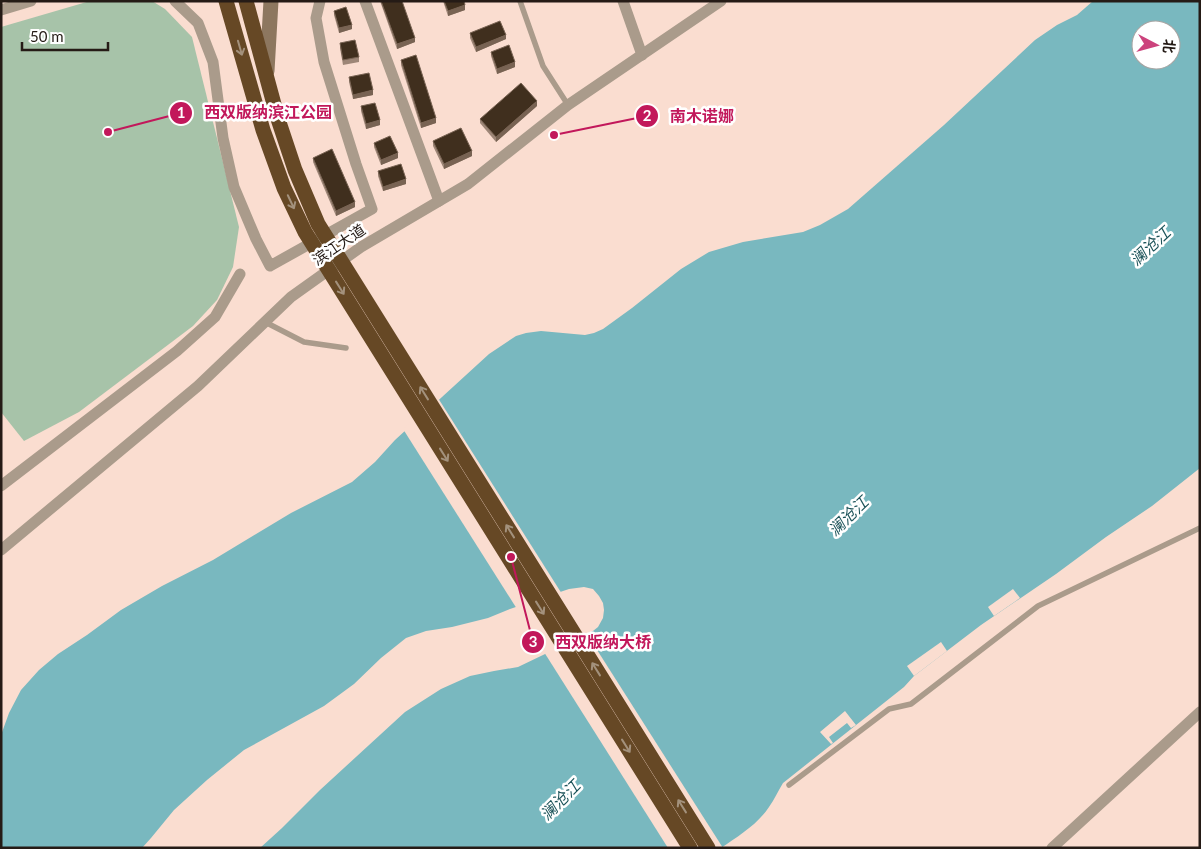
<svg xmlns="http://www.w3.org/2000/svg" width="1201" height="849" font-family="Lato,'Noto Sans SC',sans-serif">
<style>
.green{fill:#a7c3a9}
.water{fill:#79b8bf;fill-rule:evenodd}
.pier{fill:#faddd0}
.lines{fill:none;stroke-linecap:round;stroke-linejoin:round}
.lane{stroke:#aa9b8b;stroke-width:5.5}
.street{stroke:#aa9b8b;stroke-width:11}
.secondary{stroke:#8d775f;stroke-width:15}
.highway{stroke:#664825;stroke-width:15}
.wall{fill:#9d8677}
.shaded-wall{fill:#786353}
.building{fill:#402f1e;stroke:#786353}
.oneway{stroke:#a3917c}
.labels{text-anchor:middle;stroke-width:5;stroke-linejoin:round;paint-order:stroke}
.street-label{font-size:15px;fill:#251b16;stroke:#fff}
.water-label{font-size:16px;font-style:italic;fill:#1c5359;stroke:#fff}
.leader{fill:none;stroke:#c2185b;stroke-width:2}
.callout-dot{fill:#c2185b;stroke:#fff;stroke-width:2}
.mark-label{font-size:15px;text-anchor:middle;font-weight:bold;fill:#fff}
.callout-label{font-size:16px;text-anchor:middle;font-weight:bold;fill:#c2185b;stroke:#fff;stroke-width:5;stroke-linejoin:round;paint-order:stroke}
</style>
<rect width="100%" height="100%" fill="#faddd0"/>
<polygon class="green" points="90,1 152,1 165,9 192,37 239,227 233,267 217,300 193,326 79,412 24,441 1,412 1,27"/>
<path class="water" d="M1093 1H1200V468L1152 506 1106 537 1056 574 981 625 914 676 904 687 783 783C778 791 774 800 769 807 757 825 738 836 721 848H260L282 828 320 790 405 712 441 689 470 676 494 671 518 667 593 631 598 627 603 618 604 610 603 603 599 596 593 589 584 587 569 589 510 609 488 618 452 627 426 631 406 638 381 658 354 684 324 706 244 750 207 780 174 810 151 838 142 848H1V735L9 713 21 690 39 670 58 654 87 635 121 610 162 586 213 560 291 513 352 482 375 462 395 440 489 354 516 336 526 333 541 331 585 335 594 333 603 329 632 308 681 269 709 252 743 242 803 232 820 225 848 209 944 125 1035 40 1057 25 1077 15ZM1141 30H1171V60H1141Z"/>
<g class="pier">
<polygon points="438,398 562,594 517,609 403,429"/>
<polygon points="1013,589 1020,598 994,616 988,607"/>
<polygon points="585,631 723,848 668,848 544,652"/>
<polygon points="941,642 947,651 914,676 907,666"/>
<polygon points="845,711 856,725 851,728 847,723 829,737 833,743 831,744 820,732"/>
</g>
<g class="lines">
<g class="lane">
<polyline points="520,1 543,66 568,105"/>
<polyline points="265,322 304,342 346,348"/>
<polyline points="789,785 889,709 911,704 1038,606 1200,528"/>
</g>
<g class="street">
<polyline points="175,1 198,23 213,62 223,138 234,187 256,239 270,266 372,209 356,164 324,62 316,18 320,1"/>
<polyline points="365,1 439,201"/>
<polyline points="623,1 642,55"/>
<polyline points="1,10 31,1"/>
<polyline points="1,486 177,351 215,317 240,274"/>
<polyline points="1,550 198,386 291,297 361,247 468,184 568,105 721,1"/>
<polyline points="1052,848 1200,712"/>
</g>
<polyline class="secondary" points="267,71 271,1"/>
<g class="highway">
<polyline points="226,1 263,130 284,188 305,232 690,848"/>
<polyline points="246,1 278,119 295,170 318,224 708,848"/>
</g>
</g>
<g class="wall">
<polygon points="380,1 402,1 415,42 397,49"/>
<polygon points="443,1 464,1 465,10 448,16"/>
<polygon points="334,11 352,29 339,33 334,15"/>
<polygon points="470,33 506,39 476,52 470,38"/>
<polygon points="340,43 359,57 359,62 343,65 340,48"/>
<polygon points="491,52 515,67 497,74 491,56"/>
<polygon points="401,60 436,123 421,128 401,65"/>
<polygon points="349,77 373,95 353,99 349,82"/>
<polygon points="361,106 380,125 366,129 361,111"/>
<polygon points="537,106 496,142 480,123 480,119"/>
<polygon points="433,141 472,156 444,169 433,146"/>
<polygon points="374,143 398,158 381,165 374,147"/>
<polygon points="313,158 355,207 336,216 313,162"/>
<polygon points="378,171 406,184 383,191 378,176"/>
</g>
<g class="shaded-wall">
<polygon points="465,5 465,10 448,16 448,11"/>
<polygon points="352,25 352,29 339,33 339,28"/>
<polygon points="506,35 506,39 476,52 476,47"/>
<polygon points="415,38 415,42 397,49 397,44"/>
<polygon points="515,62 515,67 497,74 497,69"/>
<polygon points="373,90 373,95 353,99 353,95"/>
<polygon points="537,101 537,106 496,142 496,137"/>
<polygon points="436,118 436,123 421,128 421,123"/>
<polygon points="380,120 380,125 366,129 366,124"/>
<polygon points="472,151 472,156 444,169 444,164"/>
<polygon points="398,153 398,158 381,165 381,160"/>
<polygon points="406,179 406,184 383,191 383,187"/>
<polygon points="355,202 355,207 336,216 336,211"/>
</g>
<g class="building">
<polygon points="381,1 402,1 415,38 397,44"/>
<polygon points="444,1 464,1 465,5 448,11"/>
<polygon points="346,7 352,25 339,28 334,11"/>
<polygon points="500,21 506,35 476,47 470,33"/>
<polygon points="355,40 359,57 343,60 340,43"/>
<polygon points="509,45 515,62 497,69 491,52"/>
<polygon points="416,55 436,118 421,123 401,60"/>
<polygon points="369,73 373,90 353,95 349,77"/>
<polygon points="521,83 537,101 496,137 480,119"/>
<polygon points="375,103 380,120 366,124 361,106"/>
<polygon points="461,128 472,151 444,164 433,141"/>
<polygon points="390,136 398,153 381,160 374,143"/>
<polygon points="332,149 355,202 336,211 313,158"/>
<polygon points="401,164 406,179 383,187 378,171"/>
</g>
<defs><path id="oneway-shaft" d="M-6 0H5M1.5-3L5.5 0L1.5 3" fill="none" stroke-width="1.6" stroke-linecap="round" stroke-linejoin="round" transform="scale(1.25)"/></defs>
<g class="oneway">
<use href="#oneway-shaft" transform="translate(240 48) rotate(74)"/>
<use href="#oneway-shaft" transform="translate(291 202) rotate(65)"/>
<use href="#oneway-shaft" transform="translate(340 288) rotate(58)"/>
<use href="#oneway-shaft" transform="translate(424 393) rotate(-122)"/>
<use href="#oneway-shaft" transform="translate(444 455) rotate(58)"/>
<use href="#oneway-shaft" transform="translate(510 531) rotate(-122)"/>
<use href="#oneway-shaft" transform="translate(540 608) rotate(58)"/>
<use href="#oneway-shaft" transform="translate(596 669) rotate(-122)"/>
<use href="#oneway-shaft" transform="translate(626 746) rotate(58)"/>
<use href="#oneway-shaft" transform="translate(682 806) rotate(-122)"/>
</g>
<g class="labels">
<g class="street-label">
<text transform="translate(339 245) rotate(-34)" y="5">滨江大道</text>
</g>
<g class="water-label">
<text transform="translate(1150 246) rotate(-43)" y="6">澜沧江</text>
<text transform="translate(848 516) rotate(-44)" y="6">澜沧江</text>
<text transform="translate(560 800) rotate(-45)" y="6">澜沧江</text>
</g>
</g>
<path class="leader" d="M108 132L181 113M554 135L647 116M511 557L533 642"/>
<g class="callout-dot">
<circle cx="108" cy="132" r="5"/>
<circle cx="554" cy="135" r="5"/>
<circle cx="511" cy="557" r="5"/>
<circle cx="181" cy="113" r="12"/>
<circle cx="647" cy="116" r="12"/>
<circle cx="533" cy="642" r="12"/>
</g>
<g class="mark-label">
<text x="181" y="118">1</text>
<text x="647" y="121">2</text>
<text x="533" y="647">3</text>
</g>
<g class="callout-label">
<text x="268" y="118">西双版纳滨江公园</text>
<text x="702" y="122">南木诺娜</text>
<text x="603" y="648">西双版纳大桥</text>
</g>
<rect width="1201" height="849" fill="none" stroke="#251b16" stroke-width="5"/>
<g transform="translate(1156 45) rotate(96)"><circle r="24" fill="#ffffff" stroke="#a8a4a2"/>
<path d="M0-4L9 19L0 12L-9 19Z" fill="#cc437d"/>
<text y="-8" font-size="14" font-weight="bold" text-anchor="middle" fill="#251b16">北</text>
</g>
<path d="M22 42v8h86v-8" fill="none" stroke="#251b16" stroke-width="2.5"/>
<text x="30" y="42" font-size="15" fill="#251b16" stroke="#ffffff" stroke-width="4" paint-order="stroke">50 m</text>
</svg>
